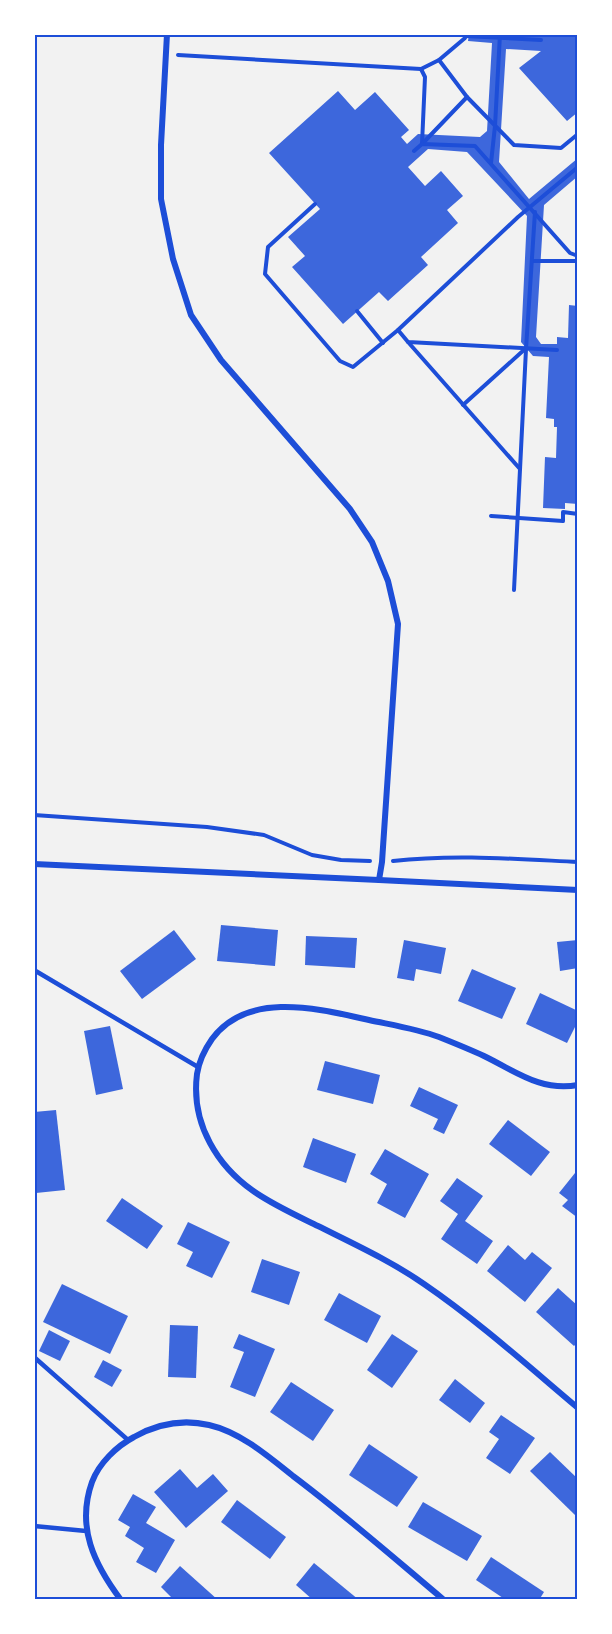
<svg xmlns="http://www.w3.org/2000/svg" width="612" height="1634" font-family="'Nunito Sans',sans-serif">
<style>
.building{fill:#3d67dc}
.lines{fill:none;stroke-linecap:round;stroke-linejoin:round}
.path{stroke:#1d4ed8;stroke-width:4}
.service{stroke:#1d4ed8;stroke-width:4.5}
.minor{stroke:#1d4ed8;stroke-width:6}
.neatline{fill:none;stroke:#1d4ed8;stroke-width:2}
</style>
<rect width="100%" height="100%" fill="#f2f2f2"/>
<g class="building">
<polygon points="469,34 578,34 578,112 567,121 519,68 541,51 506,49 499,162 529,199 578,158 578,176 544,205 536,337 541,344 557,344 557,337 568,338 569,305 578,306 578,504 565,503 565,509 543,508 545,457 556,458 557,427 554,427 554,419 546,418 549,357 533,356 521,342 527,216 467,152 428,149 408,167 425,186 441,171 463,196 447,210 458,223 421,257 428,265 388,301 379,292 343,324 292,267 305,256 288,237 320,209 269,153 338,91 355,110 375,92 409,130 401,137 407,144 418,134 480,137 487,131 492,43 468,41"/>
<polygon points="221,925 278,930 275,966 217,961"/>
<polygon points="174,930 196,959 142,999 120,971"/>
<polygon points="306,936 357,938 355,968 305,965"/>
<polygon points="404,940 446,948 441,974 416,969 414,981 397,978"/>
<polygon points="578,940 578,968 560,971 557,942"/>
<polygon points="472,969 516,988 502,1019 458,1001"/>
<polygon points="540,993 578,1011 578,1021 567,1043 526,1024"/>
<polygon points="110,1026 123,1089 96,1095 84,1031"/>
<polygon points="325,1061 380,1075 373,1104 317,1090"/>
<polygon points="419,1087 458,1105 444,1134 433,1129 438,1119 410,1106"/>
<polygon points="56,1110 65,1190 36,1193 34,1179 34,1112"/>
<polygon points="508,1120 550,1152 531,1176 489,1144"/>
<polygon points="313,1138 356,1154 346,1183 303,1167"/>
<polygon points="385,1149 429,1174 405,1218 377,1203 387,1184 370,1174"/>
<polygon points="575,1173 578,1175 578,1218 562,1206 568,1200 559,1193"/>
<polygon points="457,1178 483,1196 465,1221 493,1241 477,1264 441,1239 458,1214 440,1201"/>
<polygon points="122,1198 163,1226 147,1249 106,1221"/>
<polygon points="188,1222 230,1242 212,1278 186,1266 193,1252 177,1244"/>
<polygon points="508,1245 525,1260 532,1252 552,1268 525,1302 487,1271"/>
<polygon points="262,1259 300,1272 289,1305 251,1292"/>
<polygon points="62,1284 128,1316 110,1354 43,1322"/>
<polygon points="558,1288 578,1306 578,1342 574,1346 536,1312"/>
<polygon points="339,1293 381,1316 367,1343 324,1320"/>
<polygon points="170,1325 198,1326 196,1378 168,1377"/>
<polygon points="49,1330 70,1341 60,1361 39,1351"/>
<polygon points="239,1334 275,1349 255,1397 230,1387 244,1352 233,1348"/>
<polygon points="392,1334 418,1351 392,1388 367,1370"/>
<polygon points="103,1360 122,1370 112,1387 94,1377"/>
<polygon points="455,1379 485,1403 470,1423 439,1400"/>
<polygon points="291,1382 334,1410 313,1441 270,1412"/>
<polygon points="501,1415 535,1438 510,1474 486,1458 499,1439 489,1432"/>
<polygon points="369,1444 418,1477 397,1507 349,1475"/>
<polygon points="550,1452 578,1479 578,1514 576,1516 530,1471"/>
<polygon points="180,1469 197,1488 213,1474 228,1491 186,1528 154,1492"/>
<polygon points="133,1494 156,1507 146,1523 175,1540 156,1573 136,1562 144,1548 125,1536 130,1527 118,1520"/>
<polygon points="237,1500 286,1537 270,1559 221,1522"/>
<polygon points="423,1502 482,1536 467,1561 408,1527"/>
<polygon points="491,1557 544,1592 539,1600 506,1600 476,1580"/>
<polygon points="314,1563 359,1600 313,1600 296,1585"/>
<polygon points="180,1566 218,1600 174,1600 161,1587"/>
</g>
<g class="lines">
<g class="path">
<polyline points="465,36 541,40"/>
<polyline points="178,55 421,69 439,60 465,38 465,34"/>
<polyline points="439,60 467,97 514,145 561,148 578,134"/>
<polyline points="421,69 425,77 422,144"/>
<polyline points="423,143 467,97"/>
<polyline points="414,151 422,144 475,146 570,253 578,256"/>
<polyline points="491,163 495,126 500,34"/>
<polyline points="315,204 268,247 265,274 340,361 353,367 398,330 518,217 578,167"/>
<polyline points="532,261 578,261"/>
<polyline points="357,311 383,343"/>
<polyline points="398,330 408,342 557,350"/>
<polyline points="408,342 520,469"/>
<polyline points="463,405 525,349"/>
<polyline points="491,516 563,521 563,512 578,514"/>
<polyline points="514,590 526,349 535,212"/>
<polyline points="34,815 207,827 264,835 312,855 341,860 370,861"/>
<path d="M393 861C454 854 516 859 578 862"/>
</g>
<g class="service">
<polyline points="34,970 198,1067"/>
<polyline points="34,1357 128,1440"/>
<polyline points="34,1526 86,1531"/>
</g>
<g class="minor">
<polyline points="167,34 161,145 161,199 173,259 191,315 221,360 350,509 372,542 388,581 398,624 382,862 379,880"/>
<polyline points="34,864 379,880 578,890"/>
<path d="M578 1085C541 1092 515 1071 484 1056 469 1049 454 1043 439 1037 417 1029 392 1025 369 1020 319 1009 248 990 212 1039 205 1049 199 1061 197 1074 194 1098 198 1121 210 1143 234 1188 275 1205 318 1226 354 1244 391 1261 424 1284 478 1321 527 1365 578 1408"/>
<path d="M121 1600C94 1564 76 1527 92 1482 99 1463 117 1446 134 1437 157 1424 183 1419 209 1425 240 1432 268 1456 293 1476 345 1515 394 1558 444 1600"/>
</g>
</g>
<rect width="612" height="1634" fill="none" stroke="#ffffff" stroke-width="72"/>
<rect x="36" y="36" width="540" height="1562" class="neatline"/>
</svg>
